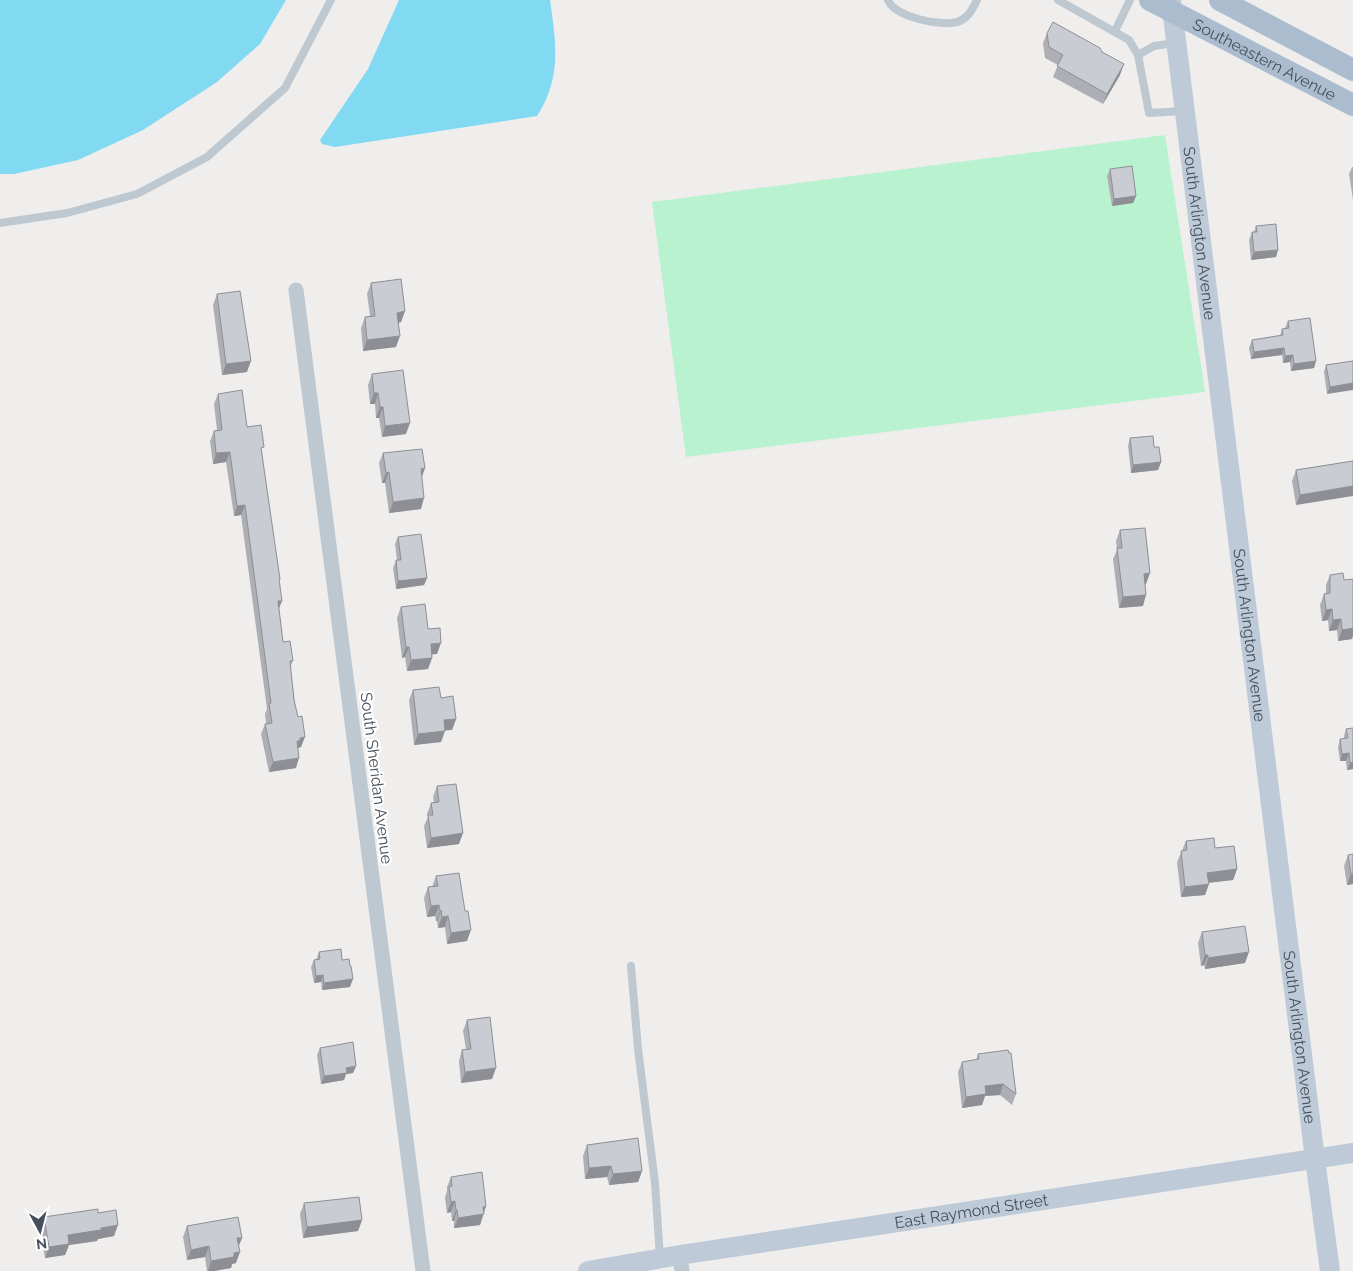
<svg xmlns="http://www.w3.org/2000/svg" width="1353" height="1271" font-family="Raleway,sans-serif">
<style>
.green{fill:#b8f2cf}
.water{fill:#82d9f2}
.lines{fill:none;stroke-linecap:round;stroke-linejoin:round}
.service{stroke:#bdc8d1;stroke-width:8}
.minor{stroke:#bdc8d1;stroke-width:15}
.secondary{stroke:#becad8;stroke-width:20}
.primary{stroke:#abbccf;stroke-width:22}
.wall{fill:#adafb5}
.shaded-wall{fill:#8d8f94}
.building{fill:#c9ccd3;stroke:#8d8f94}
.labels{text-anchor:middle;stroke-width:4.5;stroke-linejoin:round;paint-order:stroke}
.street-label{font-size:16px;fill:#44505c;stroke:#fff}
</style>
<rect width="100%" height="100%" fill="#f0eded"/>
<polygon class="green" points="1165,135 1205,392 686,457 652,202"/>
<g class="water">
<polygon points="0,0 286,0 260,44 217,82 143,130 78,160 14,174 0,174"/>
<path d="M399 0H550C556 43 562 77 537 116L335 147 322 144 320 140 368 69Z"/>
</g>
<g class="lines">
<g class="service">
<path d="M888 0C894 17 944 28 960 21 969 17 973 8 977 0"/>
<polyline points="1058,0 1129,40 1138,55 1149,113 1184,111"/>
<polyline points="1115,31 1130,0"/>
<polyline points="1138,55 1154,46 1175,43"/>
<polyline points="0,223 67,213 137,194 207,157 285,88 331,0"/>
<polyline points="631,966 638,1049 655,1183 660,1258"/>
</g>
<g class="minor">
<polyline points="296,290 423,1271"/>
<polyline points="680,1255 682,1271"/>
</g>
<g class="secondary">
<path id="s1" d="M1171 0 1315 1159 1330 1271"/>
<path id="s2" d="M588 1271 680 1255 1353 1153"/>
</g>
<g class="primary">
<path id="s3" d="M1150 0 1353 105"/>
<polyline points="1220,0 1353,70"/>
</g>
</g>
<g class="wall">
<polygon points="1047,33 1102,52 1120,75 1103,104 1053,77 1058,65 1045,58 1043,43"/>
<polygon points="1352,167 1353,167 1353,200 1349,174"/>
<polygon points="1110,169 1136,196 1133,203 1112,206 1107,176"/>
<polygon points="1256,226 1278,250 1276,257 1251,260 1249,240 1252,232 1254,232"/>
<polygon points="371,283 405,311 401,322 399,323 396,347 363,351 361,328 365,317 370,316 367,294"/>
<polygon points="217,294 247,372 222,375 213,305"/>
<polygon points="1288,321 1316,361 1314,368 1291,371 1290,362 1283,363 1282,355 1251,359 1249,348 1252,340 1280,336 1282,329 1285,328"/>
<polygon points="1353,361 1327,394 1324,372 1326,365"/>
<polygon points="372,374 406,434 382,437 379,418 376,418 375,404 370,404 368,385"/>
<polygon points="218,394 247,427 262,453 279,582 279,609 283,642 293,661 290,667 301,747 298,748 296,768 269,772 261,734 265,724 266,723 265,714 267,709 241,515 234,516 226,462 213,464 210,441 214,431 217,430 214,404"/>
<polygon points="1130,438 1154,447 1161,462 1158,470 1131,473 1128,446"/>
<polygon points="383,453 425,468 422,476 421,509 389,513 385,483 382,483 379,463"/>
<polygon points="1353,461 1296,505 1292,481 1296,470"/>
<polygon points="1120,530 1146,584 1145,584 1143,606 1119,608 1113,559 1117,550 1116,541"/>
<polygon points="398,537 427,578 424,585 396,589 393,568 396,560 397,560 395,544"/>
<polygon points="1330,575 1352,639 1338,641 1337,630 1329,631 1328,620 1322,621 1320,605 1324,594 1326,594 1326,585"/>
<polygon points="401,607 428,629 437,654 432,654 432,658 428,669 407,671 405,657 402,658 397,618"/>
<polygon points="413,690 441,698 456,719 452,730 445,730 441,742 414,745 409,700"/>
<polygon points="1346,729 1353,769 1347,770 1346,761 1340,761 1338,747 1340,739 1344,739 1344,736"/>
<polygon points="437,786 459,844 427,848 424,826 428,817 427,814 431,803 434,802 433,797"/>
<polygon points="1186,841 1215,848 1237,869 1233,880 1209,883 1205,895 1181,897 1177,862"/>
<polygon points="1353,854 1353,884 1347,885 1344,866 1348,855"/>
<polygon points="436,876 467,941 447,944 445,927 438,928 437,921 436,921 435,916 427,917 424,898 428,887 432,887"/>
<polygon points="1202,932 1245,963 1205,969 1204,965 1201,966 1198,943"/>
<polygon points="319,952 342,960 350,987 322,990 321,982 314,983 311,967 314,960 316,960"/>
<polygon points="467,1020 492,1079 461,1083 459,1061 462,1050 466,1049 463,1031"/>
<polygon points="320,1048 356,1066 353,1073 346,1074 344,1080 321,1084 317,1055"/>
<polygon points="978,1054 1016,1094 1012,1105 1000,1095 985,1096 982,1105 962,1108 958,1072 962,1062 976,1060"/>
<polygon points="587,1145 642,1171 638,1182 609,1185 607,1177 585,1179 583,1156"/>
<polygon points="451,1177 486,1206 480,1225 454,1228 454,1221 452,1221 451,1212 447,1213 445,1198 447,1191 447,1187"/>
<polygon points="304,1203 362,1220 358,1231 303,1238 300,1214"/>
<polygon points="98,1213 114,1236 98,1239 97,1241 69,1245 65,1255 45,1258 40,1228 44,1217"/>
<polygon points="187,1226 242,1238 238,1246 236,1263 232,1264 231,1268 214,1271 207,1271 205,1257 187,1260 183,1237"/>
</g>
<g class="shaded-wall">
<polygon points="1124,64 1120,75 1103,104 1107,94"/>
<polygon points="1136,196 1133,203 1112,206 1114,199"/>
<polygon points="1278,250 1276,257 1251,260 1254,252"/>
<polygon points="405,311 401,322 393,323 397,313"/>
<polygon points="400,336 396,347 363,351 367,340"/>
<polygon points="1284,348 1282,355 1251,359 1254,352"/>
<polygon points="1293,355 1290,362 1283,363 1285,356"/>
<polygon points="251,361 247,372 222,375 226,364"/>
<polygon points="1316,361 1314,368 1291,371 1294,364"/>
<polygon points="1353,383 1353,390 1327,394 1330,387"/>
<polygon points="374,393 378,393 375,404 370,404"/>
<polygon points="380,407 383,407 379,418 376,418"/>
<polygon points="410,423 406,434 382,437 385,426"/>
<polygon points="230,452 226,462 213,464 216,453"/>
<polygon points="1161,462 1158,470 1131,473 1133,465"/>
<polygon points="425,468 421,479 421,469"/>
<polygon points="389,472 385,483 382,483 386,473"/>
<polygon points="1353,486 1353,496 1296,505 1300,495"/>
<polygon points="424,498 421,509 389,513 393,502"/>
<polygon points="245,505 241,515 234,516 237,506"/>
<polygon points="1150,573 1146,584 1140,585 1144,574"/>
<polygon points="427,578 424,585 396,589 398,581"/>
<polygon points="1146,595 1143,606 1119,608 1123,597"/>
<polygon points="278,601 282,601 278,611"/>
<polygon points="1332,609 1328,620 1322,621 1326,610"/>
<polygon points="1341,619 1337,630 1329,631 1333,620"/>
<polygon points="1353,628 1353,636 1352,639 1338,641 1342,630"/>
<polygon points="441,643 437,654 427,655 431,644"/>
<polygon points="406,647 409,647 405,657 402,658"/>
<polygon points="432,658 428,669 407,671 411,660"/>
<polygon points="456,719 452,730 440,731 444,720"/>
<polygon points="445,731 441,742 414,745 418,734"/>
<polygon points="305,737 301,747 298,748 297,741 300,738"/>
<polygon points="1349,753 1346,761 1340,761 1342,754"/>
<polygon points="299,758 296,768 269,772 273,762"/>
<polygon points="1353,762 1353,769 1347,770 1350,763"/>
<polygon points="463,833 459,844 427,848 431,838"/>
<polygon points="1237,869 1233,880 1204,883 1207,873"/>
<polygon points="1351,874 1353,874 1353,884 1347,885"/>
<polygon points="1209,884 1205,895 1181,897 1185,887"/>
<polygon points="439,905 435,916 427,917 431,906"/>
<polygon points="441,910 437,921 436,921 440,911"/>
<polygon points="448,916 445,927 438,928 442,917"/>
<polygon points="471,930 467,941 447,944 451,933"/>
<polygon points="1249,952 1245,963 1205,969 1208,958"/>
<polygon points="1205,955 1208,955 1204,965 1201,966"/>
<polygon points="323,975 321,982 314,983 316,976"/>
<polygon points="353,979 350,987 322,990 324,983"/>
<polygon points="356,1066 353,1073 346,1074 344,1080 321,1084 324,1076 346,1068"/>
<polygon points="496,1068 492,1079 461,1083 465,1072"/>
<polygon points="1003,1084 1000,1095 985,1096 982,1105 962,1108 966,1097 985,1086"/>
<polygon points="611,1166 607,1177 585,1179 589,1168"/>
<polygon points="642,1171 638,1182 609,1185 613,1174"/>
<polygon points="455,1201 451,1212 447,1213 451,1202"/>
<polygon points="486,1206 480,1225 454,1228 458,1218 483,1207"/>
<polygon points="456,1210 457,1210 454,1221 452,1221"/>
<polygon points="362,1220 358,1231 303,1238 307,1227"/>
<polygon points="118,1225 114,1236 98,1239 97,1241 69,1245 65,1255 45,1258 49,1247 68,1235"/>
<polygon points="237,1238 242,1238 238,1248"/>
<polygon points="209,1246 205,1257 187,1260 191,1250"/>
<polygon points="240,1252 236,1263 232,1264 231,1268 214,1271 208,1271 211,1261 234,1253"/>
</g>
<g class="building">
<polygon points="1053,22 1100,48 1102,52 1124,64 1107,94 1057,66 1063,55 1049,47 1047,33"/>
<polygon points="1132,166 1136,196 1114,199 1110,169"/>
<polygon points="1276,224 1278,250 1254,252 1252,232 1257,232 1256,226"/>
<polygon points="401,279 405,311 397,313 400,336 367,340 365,317 375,316 371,283"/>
<polygon points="240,291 251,361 226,364 217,294"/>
<polygon points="1310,318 1316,361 1294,364 1293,355 1285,356 1284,348 1254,352 1252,340 1283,335 1282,329 1289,328 1288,321"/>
<polygon points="1353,361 1353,383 1330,387 1326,365"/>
<polygon points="403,370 410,423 385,426 383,407 380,407 378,393 374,393 372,374"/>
<polygon points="242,390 247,427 261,425 264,447 261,448 280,579 279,579 282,601 278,601 283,642 290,641 293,661 290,661 294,700 298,717 302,716 305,737 300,738 300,741 297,741 299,758 273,762 265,724 272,723 269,703 271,703 245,505 237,506 230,452 216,453 214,431 222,430 218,394"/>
<polygon points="1153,436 1154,447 1159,447 1161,462 1133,465 1130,438"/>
<polygon points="422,449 425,468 421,469 424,498 393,502 389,472 386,473 383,453"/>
<polygon points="1353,461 1353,486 1300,495 1296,470"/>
<polygon points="1145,528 1150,573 1144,574 1146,595 1123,597 1117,548 1122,548 1120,530"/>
<polygon points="421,534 427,578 398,581 396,560 401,560 398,537"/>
<polygon points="1343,573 1344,580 1353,579 1353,628 1342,630 1341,619 1333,620 1332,609 1326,610 1324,594 1330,593 1330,575"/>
<polygon points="425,604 428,629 440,628 441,643 431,644 432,658 411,660 409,647 406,647 401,607"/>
<polygon points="439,687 441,698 453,696 456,719 444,720 445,731 418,734 413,690"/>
<polygon points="1353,728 1353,762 1350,763 1349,753 1342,754 1340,739 1348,738 1346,729"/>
<polygon points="456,784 463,833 431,838 428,815 433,815 431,803 439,802 437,786"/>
<polygon points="1214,838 1215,848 1234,846 1237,869 1207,873 1209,884 1185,887 1181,851 1187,850 1186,841"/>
<polygon points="1353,854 1353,874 1351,874 1348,855"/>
<polygon points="459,873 465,911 468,911 471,930 451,933 448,916 442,917 441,910 440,911 439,905 431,906 428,887 438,886 436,876"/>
<polygon points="1245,926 1249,952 1208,958 1208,955 1205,955 1202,932"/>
<polygon points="341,949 342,960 349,959 350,966 351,966 353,979 324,983 323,975 316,976 314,960 320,959 319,952"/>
<polygon points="490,1017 496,1068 465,1072 462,1050 471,1049 467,1020"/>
<polygon points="353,1042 356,1066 346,1068 347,1073 324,1076 320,1048"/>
<polygon points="1008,1050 1009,1053 1011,1053 1016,1094 1003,1084 985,1086 986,1094 966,1097 962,1062 979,1059 978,1054"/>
<polygon points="638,1138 642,1171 613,1174 611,1166 589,1168 587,1145"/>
<polygon points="482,1172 486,1206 483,1207 484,1214 458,1218 457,1210 456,1210 455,1201 451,1202 449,1187 452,1186 451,1177"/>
<polygon points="359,1197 362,1220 307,1227 304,1203"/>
<polygon points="98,1209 98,1213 116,1210 118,1225 101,1228 101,1230 68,1235 69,1244 49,1247 44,1217"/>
<polygon points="238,1217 242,1238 237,1238 240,1252 234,1253 234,1257 211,1261 209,1246 191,1250 187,1226"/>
</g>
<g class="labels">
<g class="street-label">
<text dy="6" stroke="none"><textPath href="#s3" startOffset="129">Southeastern Avenue</textPath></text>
<text dy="6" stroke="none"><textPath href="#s1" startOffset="235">South Arlington Avenue</textPath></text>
<text dy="6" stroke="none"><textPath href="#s1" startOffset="640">South Arlington Avenue</textPath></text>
<text transform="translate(377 778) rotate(83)" y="6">South Sheridan Avenue</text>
<text dy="6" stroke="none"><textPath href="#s1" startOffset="1045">South Arlington Avenue</textPath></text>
<text dy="6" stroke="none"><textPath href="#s2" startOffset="388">East Raymond Street</textPath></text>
</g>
</g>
<g transform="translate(40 1231) rotate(173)" stroke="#ffffff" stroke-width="4" paint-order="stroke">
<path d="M0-4L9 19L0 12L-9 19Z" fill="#44505c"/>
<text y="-8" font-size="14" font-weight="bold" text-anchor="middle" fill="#44505c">N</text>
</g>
</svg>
